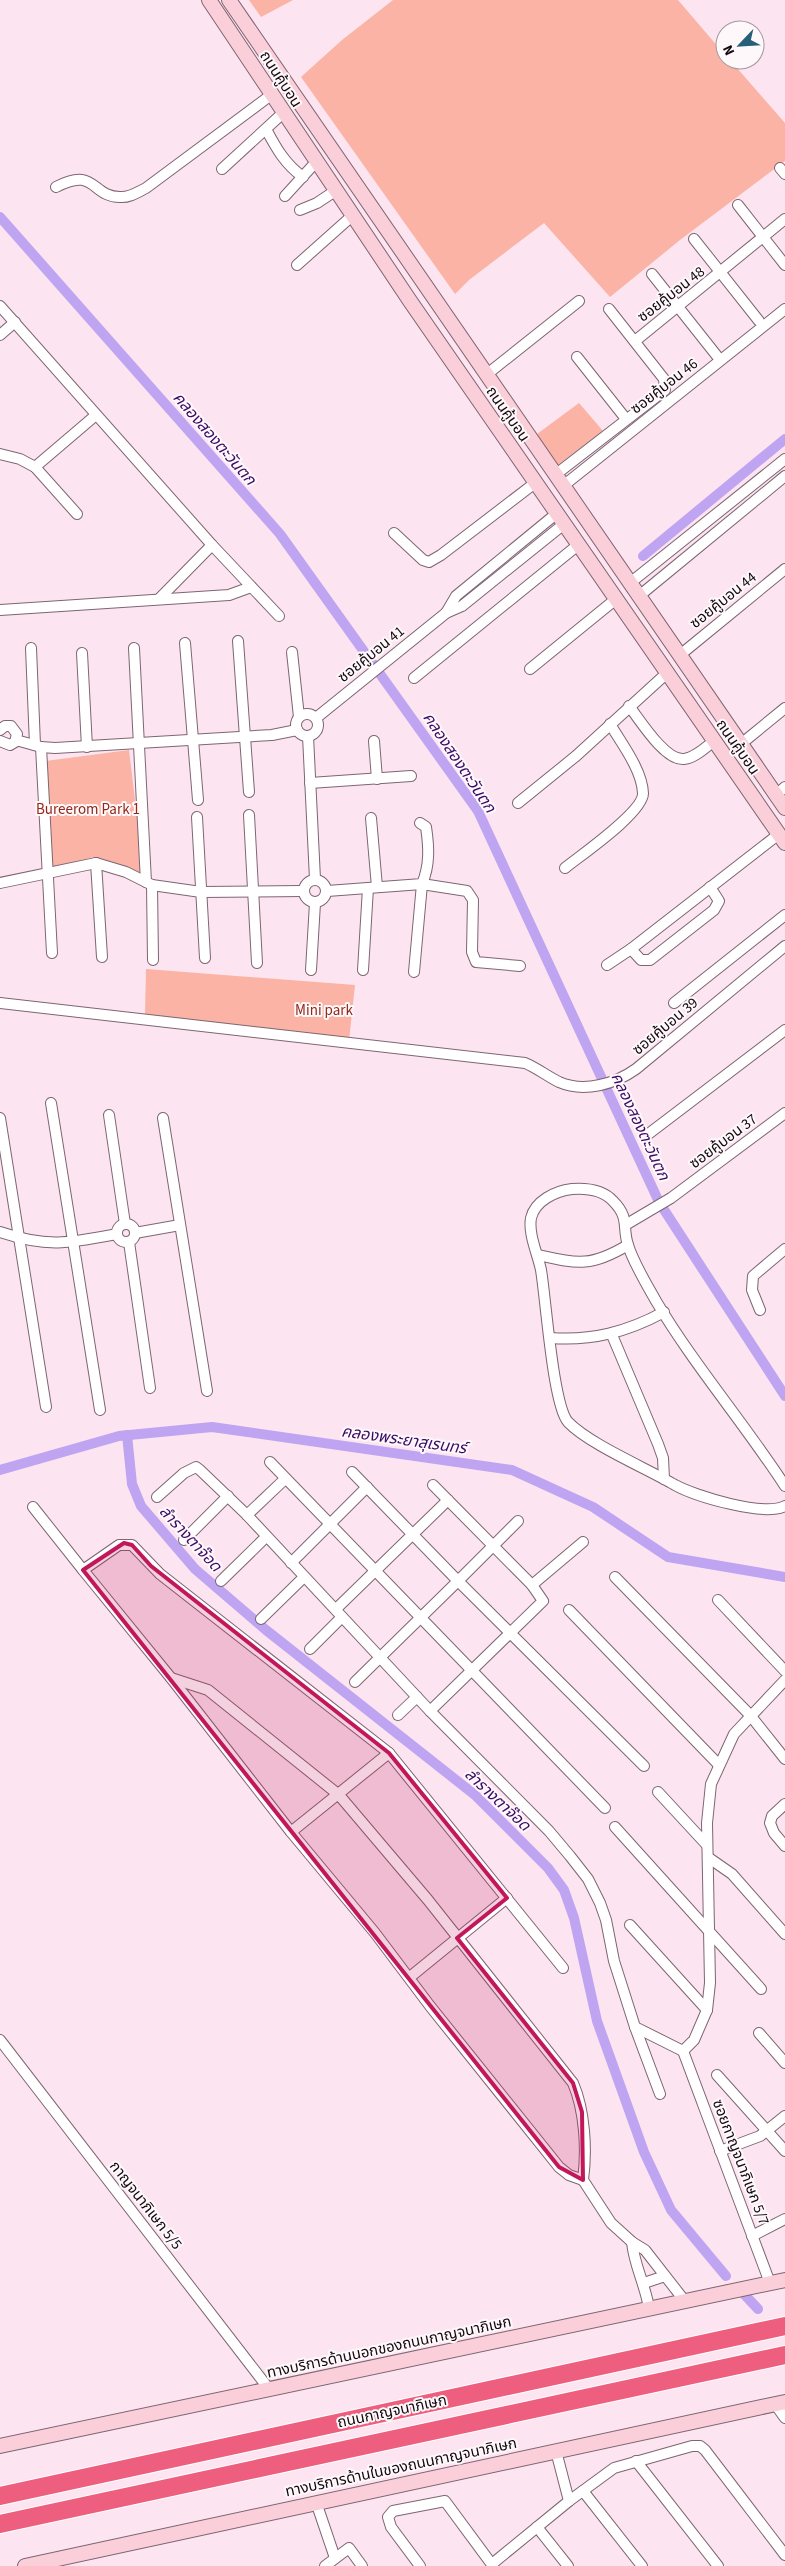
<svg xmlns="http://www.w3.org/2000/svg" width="785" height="2566" font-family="'Source Sans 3','Noto Sans Thai',sans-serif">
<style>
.green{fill:#fab3a4}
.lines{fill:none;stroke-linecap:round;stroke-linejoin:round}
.canal{stroke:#bfa4f2;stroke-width:10}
.minor-casing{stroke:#7d6571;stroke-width:12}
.secondary-casing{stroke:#7d6571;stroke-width:16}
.motorway-casing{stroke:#fff;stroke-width:20}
.minor{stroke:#fff;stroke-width:10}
.secondary{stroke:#facfd9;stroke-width:14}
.motorway{stroke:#ee5e7f;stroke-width:18}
.marked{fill:#c2185b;fill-opacity:0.2;stroke:#c2185b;stroke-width:4;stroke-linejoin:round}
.labels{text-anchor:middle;stroke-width:4;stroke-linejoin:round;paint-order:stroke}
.street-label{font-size:15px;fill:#12090e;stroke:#fef8fb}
.park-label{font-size:15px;fill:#902918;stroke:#fef8fb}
.water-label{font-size:16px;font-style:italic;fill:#390b66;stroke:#fef8fb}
</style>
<rect width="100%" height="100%" fill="#fce5f1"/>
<g class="green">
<polygon points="249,0 293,0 261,17"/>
<polygon points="393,0 678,0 725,55 725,60 730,60 785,123 785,161 680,240 610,297 544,223 469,280 455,294 301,77 342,40"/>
<polygon points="579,403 603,431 554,468 533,437"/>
<polygon points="129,750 144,874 94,857 44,870 38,762"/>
<polygon points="146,969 355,985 349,1041 145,1014"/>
</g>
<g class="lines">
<g class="canal">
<polyline points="0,217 280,534 478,811 659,1202 785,1396"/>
<polyline points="643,556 785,439"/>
<polyline points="127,1435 132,1484 141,1506 195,1569 266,1630 475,1795 548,1868 564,1890 574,1918 597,2021 644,2152 671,2210 726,2276"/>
<polyline points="0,1470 119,1436 212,1427 512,1470 593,1507 668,1557 785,1577"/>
<polyline points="743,2293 758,2309"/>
</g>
<defs>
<g id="minor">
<path d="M266 129C276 148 285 164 303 177"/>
<polyline points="780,168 785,174"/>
<polyline points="222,169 283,113"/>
<path d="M56 187C96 166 91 197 120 197 129 198 138 192 146 188L271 95"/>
<polyline points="285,196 316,162"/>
<polyline points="738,205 785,265"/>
<polyline points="300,210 317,203 335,191"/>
<polyline points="694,239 759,321"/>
<polyline points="297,265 352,216"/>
<polyline points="652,274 717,356"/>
<polyline points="0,306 212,545 279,616"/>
<polyline points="0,335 15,322"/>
<polyline points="635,341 785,219"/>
<polyline points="577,357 626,419"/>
<polyline points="486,375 579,301"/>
<polyline points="0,454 20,459 35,467 96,415"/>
<polyline points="35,467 77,514"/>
<polyline points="555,475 665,390 664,379 609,309"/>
<polyline points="563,486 785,309"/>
<polyline points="394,533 423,560 429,562 441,555 535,483"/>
<polyline points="630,583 785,459"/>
<polyline points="639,596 785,476"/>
<polyline points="159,599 212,545"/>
<polyline points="0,610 229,595 251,587"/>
<polyline points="446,613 456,596 556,514"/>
<polyline points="238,641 249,792"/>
<polyline points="185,643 198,800"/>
<polyline points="31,648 35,745"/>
<polyline points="134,648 146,882"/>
<polyline points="292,652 299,717"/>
<polyline points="82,653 87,747"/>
<polyline points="680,655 785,569"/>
<polyline points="530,669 616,599"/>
<polyline points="414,678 578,545"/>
<path d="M629 706C640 720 665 761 684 759 695 758 706 747 714 741"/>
<circle cx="307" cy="725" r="11"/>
<polyline points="316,718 446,613 462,606 564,524"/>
<polyline points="0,730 5,726 11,726 17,734 15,742 10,745 0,741"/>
<polyline points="308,736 315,879"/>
<polyline points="16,740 41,747 55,748 272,735 297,730"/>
<polyline points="374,741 377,779"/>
<polyline points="741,744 785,708"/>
<polyline points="41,747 52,953"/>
<polyline points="310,783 411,776"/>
<polyline points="776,795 785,787"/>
<polyline points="518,803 576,756 667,673"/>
<polyline points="249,815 257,963"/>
<polyline points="197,817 205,958"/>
<polyline points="371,818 377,887"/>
<polyline points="96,863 102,957"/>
<path d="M565 868C581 855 644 812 643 793 642 770 622 744 610 724"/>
<circle cx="315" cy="891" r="11"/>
<polyline points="0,883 96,863 126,872 152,885 201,892 303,891"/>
<polyline points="152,885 153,960"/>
<path d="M327 891 422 884C430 865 429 847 426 827L420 823"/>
<polyline points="631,949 641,960 650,960 714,910 719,901 710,887"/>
<polyline points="607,965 631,949 779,834"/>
<polyline points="311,970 315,903"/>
<polyline points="363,970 368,888"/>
<polyline points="414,972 422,884 467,891 473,900 472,952 476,962 520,966"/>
<path d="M0 1003 525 1063C537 1068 547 1076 559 1082 584 1093 615 1084 636 1069L785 946"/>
<polyline points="674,1003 785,915"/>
<polyline points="51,1103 100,1410"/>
<polyline points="109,1115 125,1224"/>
<polyline points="0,1118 46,1407"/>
<polyline points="163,1118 207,1391"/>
<polyline points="647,1135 785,1030"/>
<circle cx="126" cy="1233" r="9"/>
<polyline points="627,1224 671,1198 785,1113"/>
<path d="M0 1232C47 1248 70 1243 117 1234"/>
<polyline points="135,1233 180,1225"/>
<polyline points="129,1242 150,1388"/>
<path d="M538 1255C579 1264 591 1267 628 1245"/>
<polyline points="760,1310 752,1290 753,1276 785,1249"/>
<polyline points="612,1335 658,1444 663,1458 664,1479"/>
<path d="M551 1338C592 1341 627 1332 664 1312"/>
<polyline points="270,1462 605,1808"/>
<polyline points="352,1472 458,1581 355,1682"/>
<path d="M785 1486C744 1423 694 1365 656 1301 647 1285 633 1262 628 1245 622 1227 630 1218 613 1201 603 1190 586 1188 572 1189 555 1191 535 1201 531 1218 528 1234 538 1255 541 1270 546 1300 553 1405 568 1422 589 1444 646 1468 675 1485 695 1496 764 1517 785 1506"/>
<polyline points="157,1497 184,1473 196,1467 200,1470 247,1515 430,1711 549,1831 570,1856 588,1879 600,1903 606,1920 614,1961 635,2027 683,2051 694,2040 707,2010 710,1983 707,1823 711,1784 734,1734 785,1680"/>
<polyline points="33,1507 83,1570"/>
<polyline points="247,1515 285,1479"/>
<polyline points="518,1521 458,1581 644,1766"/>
<polyline points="184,1540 228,1496"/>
<polyline points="291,1563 367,1487"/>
<polyline points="615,1577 750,1715 785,1759"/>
<polyline points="221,1581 266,1537"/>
<polyline points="532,1585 583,1542"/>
<polyline points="718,1600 785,1671"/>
<polyline points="336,1609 448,1500"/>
<polyline points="569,1610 719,1765"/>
<polyline points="261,1619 304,1577"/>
<polyline points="310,1649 342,1617"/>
<path d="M171 1678 208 1690 339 1795 428 1900 573 2083C585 2111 587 2150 583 2180L611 2223 632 2242 645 2250 684 2300"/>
<polyline points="430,1711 543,1601 532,1585 433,1485"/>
<polyline points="398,1715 417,1697"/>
<polyline points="658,1792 707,1845"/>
<polyline points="785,1804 772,1816 770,1823 774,1833 785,1846"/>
<polyline points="615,1827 761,1989"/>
<polyline points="291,1832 171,1678 83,1570 119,1545 132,1545 160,1574 389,1753"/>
<polyline points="709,1858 732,1874 785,1934"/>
<polyline points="630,1925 707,2010"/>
<polyline points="563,1968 389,1753 291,1832 375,1933 430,2006 559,2167 569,2175 583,2180"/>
<polyline points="410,1977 507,1898"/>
<polyline points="635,2027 660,2094"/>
<polyline points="759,2033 785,2063"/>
<polyline points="0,2040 269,2389"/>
<polyline points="683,2051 770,2283"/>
<polyline points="717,2075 785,2151"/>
<polyline points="720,2151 760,2136 785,2116"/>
<polyline points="752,2236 785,2219"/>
<path d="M632 2242C634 2265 645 2284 649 2308"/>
<polyline points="644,2283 665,2276"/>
<polyline points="775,2404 785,2418"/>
<polyline points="556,2451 569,2501"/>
<polyline points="636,2461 718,2566"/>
<polyline points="583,2491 642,2566"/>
<polyline points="316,2502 335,2558"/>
<polyline points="537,2527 568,2566"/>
<polyline points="492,2564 569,2501 614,2468 692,2446 700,2446 705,2450 785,2555"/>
<polyline points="325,2566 349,2548 362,2566"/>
<polyline points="420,2566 391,2527 388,2517 393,2511 445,2501 493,2566"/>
</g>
<g id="secondary">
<polyline points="209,0 410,301 785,843"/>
<polyline points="229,0 785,808"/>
<polyline points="0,2446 785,2280"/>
<polyline points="25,2566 785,2402"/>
</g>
<g id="motorway">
<polyline points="0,2496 785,2326"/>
<polyline points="0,2524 785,2355"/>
</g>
</defs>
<use href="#minor" class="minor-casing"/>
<use href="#secondary" class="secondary-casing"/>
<use href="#motorway" class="motorway-casing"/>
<use href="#minor" class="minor"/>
<use href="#secondary" class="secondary"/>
<use href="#motorway" class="motorway"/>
</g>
<path class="marked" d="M124 1543 132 1545 151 1566 389 1753 507 1898 457 1938 573 2083 582 2112 583 2180 559 2167 83 1570Z"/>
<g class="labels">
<g class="street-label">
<text transform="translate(281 79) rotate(57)" y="5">ถนนคู้บอน</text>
<text transform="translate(671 294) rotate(-38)" y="5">ซอยคู้บอน 48</text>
<text transform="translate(664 386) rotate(-38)" y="5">ซอยคู้บอน 46</text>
<text transform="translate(508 414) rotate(55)" y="5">ถนนคู้บอน</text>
<text transform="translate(723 600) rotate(-39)" y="5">ซอยคู้บอน 44</text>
<text transform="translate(371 654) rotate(-39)" y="5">ซอยคู้บอน 41</text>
<text transform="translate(738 747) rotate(55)" y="5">ถนนคู้บอน</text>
<text transform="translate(665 1026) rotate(-40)" y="5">ซอยคู้บอน 39</text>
<text transform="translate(723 1141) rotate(-37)" y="5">ซอยคู้บอน 37</text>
<text transform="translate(741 2162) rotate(69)" y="5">ซอยกาญจนาภิเษก 5/7</text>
<text transform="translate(146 2205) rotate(52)" y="5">กาญจนาภิเษก 5/5</text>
<text transform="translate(389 2347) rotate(-12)" y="5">ทางบริการด้านนอกของถนนกาญจนาภิเษก</text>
<text transform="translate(392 2411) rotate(-12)" y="5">ถนนกาญจนาภิเษก</text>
<text transform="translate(401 2467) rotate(-12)" y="5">ทางบริการด้านในของถนนกาญจนาภิเษก</text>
</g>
<g class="park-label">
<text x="88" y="814">Bureerom Park 1</text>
<text x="324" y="1015">Mini park</text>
</g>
<g class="water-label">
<text transform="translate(215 438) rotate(49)" y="6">คลองสองตะวันตก</text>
<text transform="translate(460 762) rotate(56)" y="6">คลองสองตะวันตก</text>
<text transform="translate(641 1126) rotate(65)" y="6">คลองสองตะวันตก</text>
<text transform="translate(404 1439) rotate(8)" y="6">คลองพระยาสุเรนทร์</text>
<text transform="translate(191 1538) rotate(47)" y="6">ลำรางตาจ๊อด</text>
<text transform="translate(498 1799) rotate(43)" y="6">ลำรางตาจ๊อด</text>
</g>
</g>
<g transform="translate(740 45) rotate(245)"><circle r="24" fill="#fef8fb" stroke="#a0989c"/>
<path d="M0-4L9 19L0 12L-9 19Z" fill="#265f78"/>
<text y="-8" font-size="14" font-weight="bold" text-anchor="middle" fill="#12090e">N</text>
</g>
</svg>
